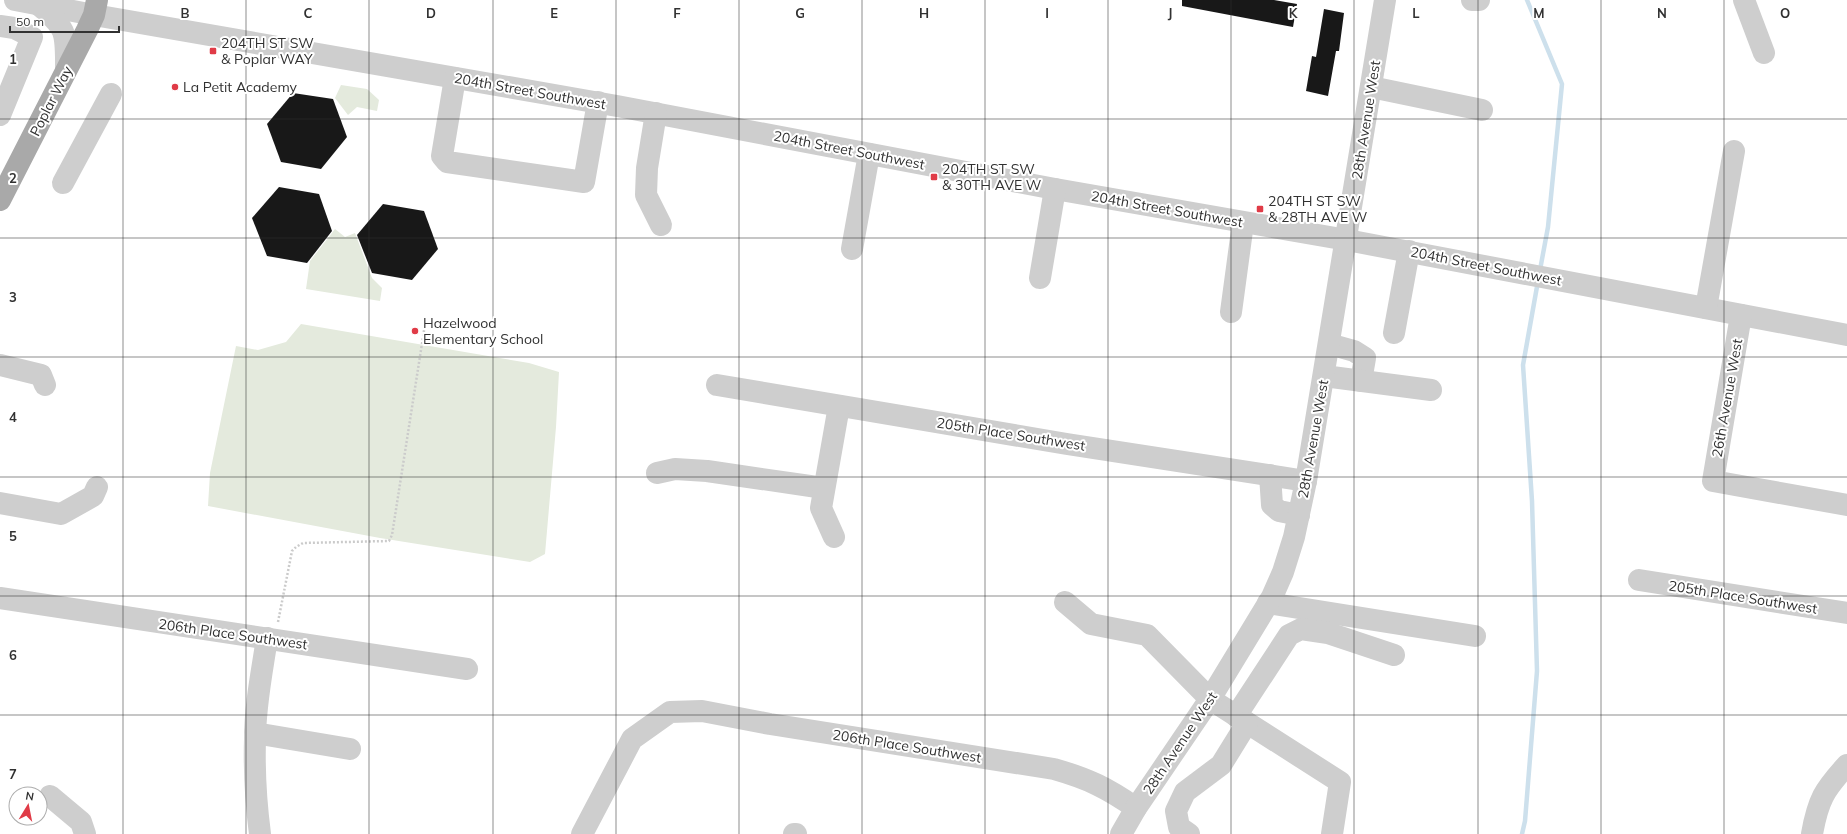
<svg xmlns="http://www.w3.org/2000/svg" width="1847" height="834" font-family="Mulish,sans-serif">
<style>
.green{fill:#e4eadd}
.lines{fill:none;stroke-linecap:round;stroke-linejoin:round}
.stream{stroke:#cde0ec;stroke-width:4.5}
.building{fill:#181818}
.path{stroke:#cbcbcb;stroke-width:2.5;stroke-dasharray:2 2;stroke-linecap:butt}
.minor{stroke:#cecece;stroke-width:22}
.major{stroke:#a9a9a9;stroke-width:22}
.grid{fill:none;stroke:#313131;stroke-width:1;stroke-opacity:0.55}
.poi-dot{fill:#e03b47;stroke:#fff;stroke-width:1.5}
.labels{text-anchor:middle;stroke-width:4;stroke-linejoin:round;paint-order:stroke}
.poi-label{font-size:14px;fill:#313131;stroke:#fff;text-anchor:start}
.street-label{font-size:14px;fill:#313131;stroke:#fff}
.grid-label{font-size:13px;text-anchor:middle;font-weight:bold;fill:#313131;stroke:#fff;stroke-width:4;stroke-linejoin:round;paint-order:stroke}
</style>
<rect width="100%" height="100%" fill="#fff"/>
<g class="green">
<polygon points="341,85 367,89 379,100 377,111 357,107 348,115 335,98"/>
<polygon points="335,229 345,237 355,233 372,278 382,288 380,301 306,289 310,261"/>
<polygon points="301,324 529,363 559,372 556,427 545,554 530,562 380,538 208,506 210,473 236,346 258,350 286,342"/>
</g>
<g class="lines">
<g class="stream">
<polyline points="1527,0 1562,84 1548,227 1540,270"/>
<polyline points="1522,834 1525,821 1537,671 1532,501 1523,365 1538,281"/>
</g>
</g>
<g class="building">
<polygon points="1182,0 1274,0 1297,4 1293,27 1182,6"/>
<polygon points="1324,9 1344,13 1339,51 1336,51 1328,96 1306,91 1312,56 1316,57"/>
<polygon points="293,93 333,99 347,137 321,169 281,162 267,124"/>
<polygon points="279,187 319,194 332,231 307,263 267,256 252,218"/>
<polygon points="383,204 424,211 438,249 412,280 372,273 357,235"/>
</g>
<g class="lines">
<polyline class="path" points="278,622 292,551 296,547 303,543 389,541 392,535 426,318"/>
<g class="minor">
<polyline points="15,0 94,15 617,106 1055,189 1347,240 1847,335"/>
<polyline points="1472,0 1479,0"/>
<polyline points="1744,0 1764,53"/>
<path d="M39 5C68 29 66 33 66 70"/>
<polyline points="0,26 14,28 32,37 0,115"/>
<polyline points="455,78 442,156 447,162 584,182 598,102"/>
<polyline points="1371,87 1482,110"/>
<polyline points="656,113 647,168 646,195 661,225"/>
<polyline points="63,183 111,94"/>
<polyline points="852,249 869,154"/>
<polyline points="1040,278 1055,189"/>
<polyline points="1706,308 1734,151"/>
<polyline points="1231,312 1243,223"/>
<polyline points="1741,315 1713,481 1847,505"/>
<polyline points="1394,333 1409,251"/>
<polyline points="1329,344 1354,351 1365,358 1361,381"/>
<polyline points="0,365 41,375 45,385"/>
<polyline points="1324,376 1431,390"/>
<polyline points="717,385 1067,444 1306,481"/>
<polyline points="657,473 675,469 707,471 824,488"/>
<polyline points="1270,475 1272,505 1279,511 1299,515"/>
<polyline points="0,503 61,514 93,496 97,487"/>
<polyline points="834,537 821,508 839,406"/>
<polyline points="1639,580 1847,613"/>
<polyline points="0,598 467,669"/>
<polyline points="1065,602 1091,624 1147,635 1210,699 1340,782 1332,834"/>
<polyline points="1268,603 1475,636"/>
<polyline points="1236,716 1289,635 1301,629 1328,633 1394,655"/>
<polyline points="255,733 350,749"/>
<polyline points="50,796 81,822 85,834"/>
<path d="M260 834C256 803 254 771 255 739 255 705 262 672 267 638"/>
<path d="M582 834 632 739 670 712 702 711 770 724 1054 769C1089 779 1107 788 1136 808"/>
<polyline points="794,834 796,834"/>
<polyline points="1121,834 1136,808 1210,699 1272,597 1283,572 1294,537 1306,481 1385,0"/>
<polyline points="1189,834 1179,827 1176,811 1185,792 1221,765 1247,723"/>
<path d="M1812 834C1818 800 1824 790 1847 765"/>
</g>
<polyline class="major" points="0,200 87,30 94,15 97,0"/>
</g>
<path class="grid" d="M123 0V834M246 0V834M369 0V834M493 0V834M616 0V834M739 0V834M862 0V834M985 0V834M1108 0V834M1231 0V834M1354 0V834M1478 0V834M1601 0V834M1724 0V834M0 119H1847M0 238H1847M0 357H1847M0 477H1847M0 596H1847M0 715H1847"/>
<g class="poi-dot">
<rect x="209" y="47" width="8" height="8" rx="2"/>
<circle cx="175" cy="87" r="4"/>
<rect x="930" y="173" width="8" height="8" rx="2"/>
<rect x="1256" y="205" width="8" height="8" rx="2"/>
<circle cx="415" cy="331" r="4"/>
</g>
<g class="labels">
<g class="poi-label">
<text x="221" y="48">204TH ST SW<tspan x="221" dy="16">&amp; Poplar WAY</tspan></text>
<text x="183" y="92">La Petit Academy</text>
<text x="942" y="174">204TH ST SW<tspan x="942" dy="16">&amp; 30TH AVE W</tspan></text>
<text x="1268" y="206">204TH ST SW<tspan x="1268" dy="16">&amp; 28TH AVE W</tspan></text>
<text x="423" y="328">Hazelwood<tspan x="423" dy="16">Elementary School</tspan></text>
</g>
<g class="street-label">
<text transform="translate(530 91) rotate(10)" y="5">204th Street Southwest</text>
<text transform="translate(51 101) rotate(-63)" y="5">Poplar Way</text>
<text transform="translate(1366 120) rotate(-81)" y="5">28th Avenue West</text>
<text transform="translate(849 150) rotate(11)" y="5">204th Street Southwest</text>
<text transform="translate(1167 209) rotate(10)" y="5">204th Street Southwest</text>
<text transform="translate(1486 266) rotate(11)" y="5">204th Street Southwest</text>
<text transform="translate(1727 398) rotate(-80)" y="5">26th Avenue West</text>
<text transform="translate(1011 434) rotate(9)" y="5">205th Place Southwest</text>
<text transform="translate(1313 439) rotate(-80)" y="5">28th Avenue West</text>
<text transform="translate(1743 597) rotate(9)" y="5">205th Place Southwest</text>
<text transform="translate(233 634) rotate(8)" y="5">206th Place Southwest</text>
<text transform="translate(1180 743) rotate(-56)" y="5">28th Avenue West</text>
<text transform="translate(907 746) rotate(9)" y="5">206th Place Southwest</text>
</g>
</g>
<g class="grid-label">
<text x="185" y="18">B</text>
<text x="308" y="18">C</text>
<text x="431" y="18">D</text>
<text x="554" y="18">E</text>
<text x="677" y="18">F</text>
<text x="800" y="18">G</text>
<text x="924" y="18">H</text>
<text x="1047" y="18">I</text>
<text x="1170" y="18">J</text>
<text x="1293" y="18">K</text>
<text x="1416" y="18">L</text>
<text x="1539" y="18">M</text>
<text x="1662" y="18">N</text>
<text x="1785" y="18">O</text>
<text x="13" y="64">1</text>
<text x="13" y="183">2</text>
<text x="13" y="302">3</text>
<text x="13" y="422">4</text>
<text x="13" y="541">5</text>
<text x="13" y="660">6</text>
<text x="13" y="779">7</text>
</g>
<g transform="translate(28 806) rotate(10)"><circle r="19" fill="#ffffff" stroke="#adadad"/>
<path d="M0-3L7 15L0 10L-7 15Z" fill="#e03b47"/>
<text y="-6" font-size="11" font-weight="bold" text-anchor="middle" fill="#313131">N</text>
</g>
<path d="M10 26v6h109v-6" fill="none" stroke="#313131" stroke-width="2"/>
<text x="16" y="26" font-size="12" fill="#313131" stroke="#ffffff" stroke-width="3" paint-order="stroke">50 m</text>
</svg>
